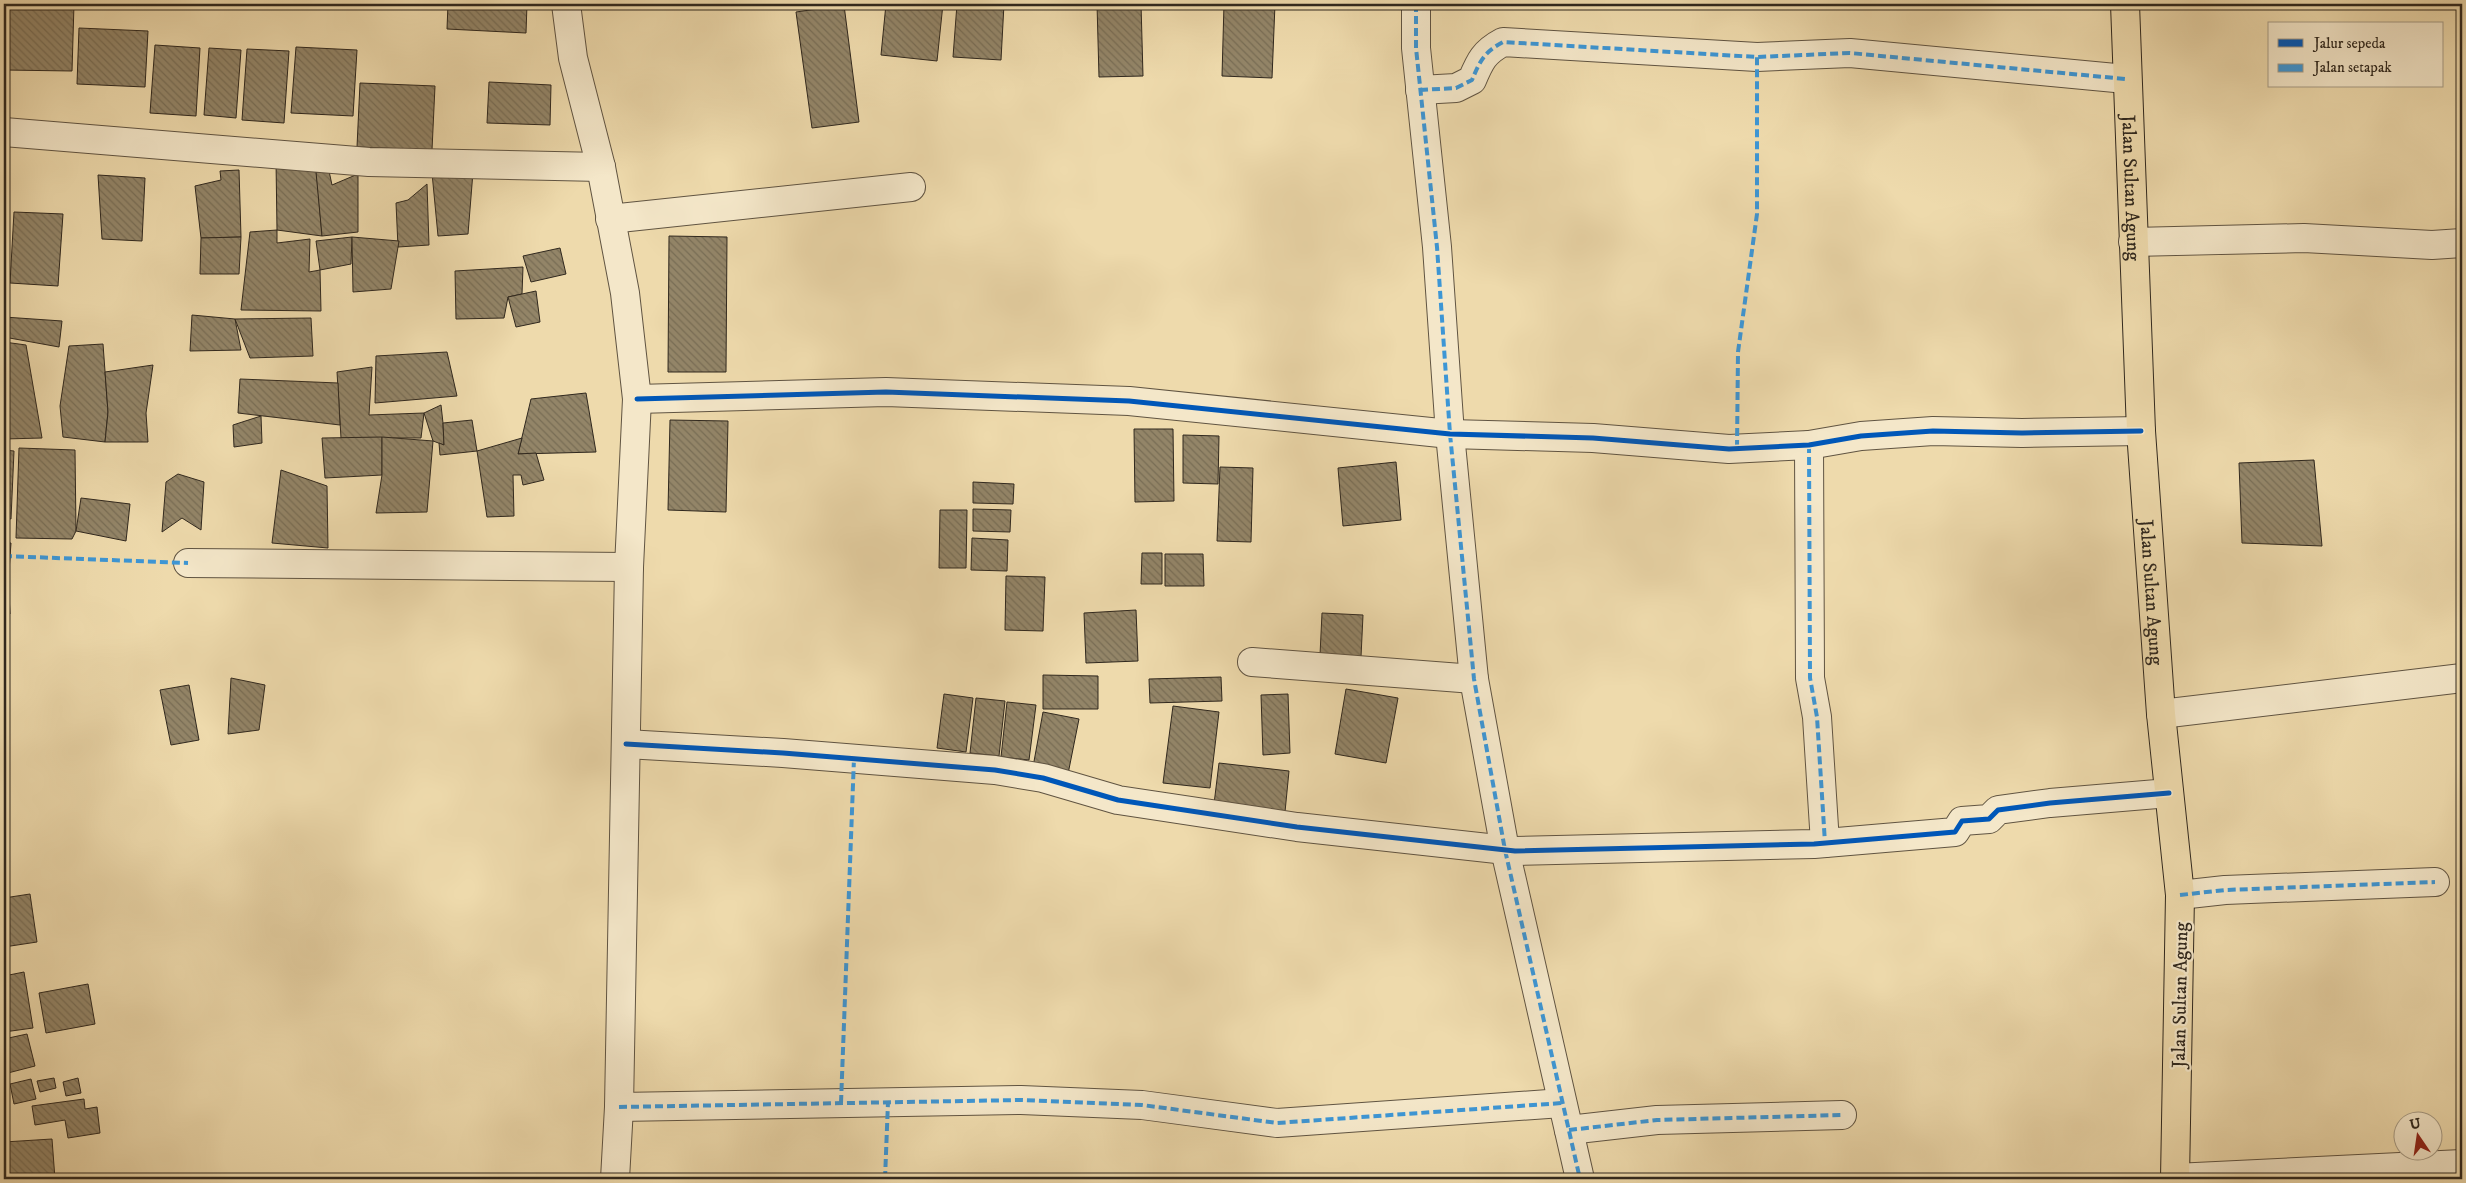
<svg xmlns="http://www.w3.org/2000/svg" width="2466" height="1183" font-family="'IM FELL DW Pica',serif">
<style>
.building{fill:url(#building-back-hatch);stroke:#30281e}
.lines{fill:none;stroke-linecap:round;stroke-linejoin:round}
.minor-casing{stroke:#605442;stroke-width:30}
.trunk-casing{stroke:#30281e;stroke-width:30}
.minor{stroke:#f4e7c9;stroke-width:28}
.trunk{stroke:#eedaac;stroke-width:28}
.quiet{stroke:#3d96d5;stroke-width:4;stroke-dasharray:8 4;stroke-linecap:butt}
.cycleway-casing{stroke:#f4e7c9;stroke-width:8}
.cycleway{stroke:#0057b8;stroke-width:5}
.labels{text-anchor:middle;stroke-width:4.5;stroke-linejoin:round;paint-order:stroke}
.street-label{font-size:19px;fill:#30281e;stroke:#f4e7c9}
</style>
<defs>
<pattern id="building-back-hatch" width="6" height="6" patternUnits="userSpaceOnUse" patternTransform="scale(1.25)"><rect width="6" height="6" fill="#938568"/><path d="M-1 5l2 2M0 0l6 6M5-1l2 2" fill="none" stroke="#786d55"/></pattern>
</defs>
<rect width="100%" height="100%" fill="#eedaac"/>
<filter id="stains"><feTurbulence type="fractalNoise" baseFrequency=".004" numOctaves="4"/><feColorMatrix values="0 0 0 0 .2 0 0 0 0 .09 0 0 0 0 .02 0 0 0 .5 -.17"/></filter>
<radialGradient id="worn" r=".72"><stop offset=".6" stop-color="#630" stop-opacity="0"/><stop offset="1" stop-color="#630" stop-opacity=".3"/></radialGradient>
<g class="building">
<polygon points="4,4 74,4 72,71 4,70"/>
<polygon points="448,4 527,4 526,33 447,29"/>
<polygon points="886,4 943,4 937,61 881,55"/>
<polygon points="957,4 1004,4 1001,60 953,57"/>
<polygon points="1097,4 1141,4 1143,76 1099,77"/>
<polygon points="1224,4 1275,4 1272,78 1222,76"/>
<polygon points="844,5 859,122 812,128 796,12"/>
<polygon points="79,28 148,31 145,87 77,84"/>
<polygon points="155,45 200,48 196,116 150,113"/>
<polygon points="296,47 357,50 353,116 291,113"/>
<polygon points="209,48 241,50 236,118 204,115"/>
<polygon points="247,49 289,51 284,123 242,120"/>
<polygon points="489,82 551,85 550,125 487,123"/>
<polygon points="360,83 435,86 432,150 357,147"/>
<polygon points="276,161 316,164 322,236 277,230"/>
<polygon points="239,170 241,237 201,238 195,186 221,180 220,171"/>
<polygon points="329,171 332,185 358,174 358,232 322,236 316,172"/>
<polygon points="473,172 468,234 438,236 432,173"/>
<polygon points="98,175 145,178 142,241 102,239"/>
<polygon points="427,184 429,245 398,247 396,203 408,200"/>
<polygon points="4,192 8,192 5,258 4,258"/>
<polygon points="14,212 63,214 58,286 10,283"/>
<polygon points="277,230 277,243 310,239 309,272 320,270 321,311 241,310 250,232"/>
<polygon points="669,236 727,237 726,372 668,372"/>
<polygon points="241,237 239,274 200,274 201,238"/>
<polygon points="352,237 351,264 320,270 316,241"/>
<polygon points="352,237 399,241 391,289 353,292"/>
<polygon points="560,248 566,274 531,282 523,256"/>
<polygon points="523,267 522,294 508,297 504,318 456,319 455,271"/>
<polygon points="536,291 540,322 516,327 508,297"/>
<polygon points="192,315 235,319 241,350 190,351"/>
<polygon points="4,317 62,321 59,347 4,337"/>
<polygon points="311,318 313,356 250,358 235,319"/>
<polygon points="4,342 26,345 42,438 4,439"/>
<polygon points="103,344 108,412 105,442 63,437 60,406 69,346"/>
<polygon points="447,352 457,396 375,403 376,356"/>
<polygon points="153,365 146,413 148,442 105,442 108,412 105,372"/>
<polygon points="372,367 369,415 424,413 421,438 341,438 337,372"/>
<polygon points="240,379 338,383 340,425 238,413"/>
<polygon points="586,393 596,452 518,454 531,399"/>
<polygon points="441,405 443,423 444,445 433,441 424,413"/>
<polygon points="261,416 262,443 234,447 233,425"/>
<polygon points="472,420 477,451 440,455 439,443 444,445 443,423"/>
<polygon points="670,420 728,421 726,512 668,510"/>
<polygon points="1134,429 1173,429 1174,501 1135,502"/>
<polygon points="1183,435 1219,436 1218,484 1183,483"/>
<polygon points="382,437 382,475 325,478 322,438"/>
<polygon points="382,437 433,441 427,512 376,513 382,475"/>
<polygon points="522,438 518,454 536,453 544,480 523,485 521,475 513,475 514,516 487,517 477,451"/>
<polygon points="19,448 75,450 76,531 72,539 16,538"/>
<polygon points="4,450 14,451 11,519 4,518"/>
<polygon points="2314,460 2322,546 2242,543 2239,463"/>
<polygon points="1396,462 1401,520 1343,526 1338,468"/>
<polygon points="1220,467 1253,468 1251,542 1217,541"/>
<polygon points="281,470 327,486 328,548 272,543"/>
<polygon points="178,474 204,482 201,530 182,518 162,532 166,482"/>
<polygon points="973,482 1014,484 1013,504 973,503"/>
<polygon points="81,498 130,504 126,541 76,531"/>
<polygon points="973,509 1011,510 1010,532 973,531"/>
<polygon points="940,510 967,510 966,568 939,568"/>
<polygon points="972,538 1008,540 1007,571 971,570"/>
<polygon points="4,543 11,543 9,571 4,571"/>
<polygon points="1142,553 1162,553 1162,584 1141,584"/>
<polygon points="1165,554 1203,554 1204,586 1165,586"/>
<polygon points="4,575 8,575 10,614 4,614"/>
<polygon points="1006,576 1045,577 1043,631 1005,630"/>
<polygon points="1136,610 1138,661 1086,663 1084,613"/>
<polygon points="1322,613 1363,615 1361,657 1320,655"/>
<polygon points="1043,675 1098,676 1098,709 1043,709"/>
<polygon points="1221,677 1222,701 1150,703 1149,679"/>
<polygon points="231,678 265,685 259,730 228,734"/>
<polygon points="189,685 199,740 171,745 160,690"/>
<polygon points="1346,689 1398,698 1386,763 1335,754"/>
<polygon points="944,694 973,698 966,752 937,748"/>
<polygon points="1288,694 1290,753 1263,755 1261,695"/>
<polygon points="976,698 1005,701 999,756 970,753"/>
<polygon points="1007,702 1036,705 1029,760 1001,757"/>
<polygon points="1173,706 1219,712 1210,788 1163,783"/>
<polygon points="1043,712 1079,719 1068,774 1033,767"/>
<polygon points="1219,763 1289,771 1285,812 1214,804"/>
<polygon points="30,894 37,942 4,947 4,898"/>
<polygon points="24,972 33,1028 4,1032 4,976"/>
<polygon points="88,984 95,1024 46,1033 39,993"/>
<polygon points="27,1034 35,1066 4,1074 4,1039"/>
<polygon points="54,1078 56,1088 40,1092 37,1081"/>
<polygon points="78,1078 81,1093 66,1096 63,1082"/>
<polygon points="31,1079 36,1099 14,1104 10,1084"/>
<polygon points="84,1099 85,1109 97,1107 100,1133 68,1138 65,1120 35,1125 32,1106"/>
<polygon points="52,1139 55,1179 4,1179 4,1142"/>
</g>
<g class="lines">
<defs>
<g id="minor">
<polyline points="566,4 573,58 601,167 625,293 637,399 629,567 619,1107 615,1179"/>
<polyline points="1416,4 1416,48 1437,247 1450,434 1474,679 1505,850 1580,1179"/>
<path d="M1420 90 1456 88 1472 80C1480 61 1484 52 1503 42L1757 57 1850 53 2126 79"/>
<polyline points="4,132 369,162 601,167"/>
<polyline points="610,219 911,187"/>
<polyline points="2133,242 2304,238 2432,245 2462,243"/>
<polyline points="637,399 886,392 1129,401 1450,434 1593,438 1729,449 1809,445 1861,436 1933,431 2022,433 2141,431"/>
<polyline points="1809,445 1810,678 1817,717 1825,843"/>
<polyline points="188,563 629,567"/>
<polyline points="1252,662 1474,679"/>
<polyline points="2161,714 2462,678"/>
<polyline points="626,744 783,753 995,770 1043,778 1118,800 1297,827 1515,851 1814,844 1955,832 1962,821 1989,819 1998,810 2050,803 2169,793"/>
<polyline points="2180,895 2225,890 2435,882"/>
<polyline points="619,1107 1021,1100 1142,1105 1277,1123 1562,1103"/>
<polyline points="1569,1130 1657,1120 1842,1115"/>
<polyline points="2175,1178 2462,1164"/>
</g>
<g id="trunk">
<path id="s1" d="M2125 4 2141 431 2161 714 2180 895 2175 1179"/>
</g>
</defs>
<use href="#minor" class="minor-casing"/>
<use href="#trunk" class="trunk-casing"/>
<use href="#minor" class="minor"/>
<use href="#trunk" class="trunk"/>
<g class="quiet">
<polyline points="1416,4 1416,48 1437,247 1450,434 1474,679 1505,850 1580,1179"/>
<path d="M1420 90 1456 88 1472 80C1480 61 1484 52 1503 42L1757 57 1850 53 2126 79"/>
<polyline points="1809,445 1810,678 1817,717 1825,843"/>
<polyline points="1737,448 1738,352 1757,214 1757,57"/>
<polyline points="4,556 188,563"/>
<polyline points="2180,895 2225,890 2435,882"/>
<polyline points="841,1103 854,758"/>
<polyline points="619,1107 1021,1100 1142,1105 1277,1123 1562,1103"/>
<polyline points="1569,1130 1657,1120 1842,1115"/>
<polyline points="885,1179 888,1102"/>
</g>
<defs>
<g id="cycleway">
<polyline points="637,399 886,392 1129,401 1450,434 1593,438 1729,449 1809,445 1861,436 1933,431 2022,433 2141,431"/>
<polyline points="626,744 783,753 995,770 1043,778 1118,800 1297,827 1515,851 1814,844 1955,832 1962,821 1989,819 1998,810 2050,803 2169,793"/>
</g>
</defs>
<use href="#cycleway" class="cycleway-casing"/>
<use href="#cycleway" class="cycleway"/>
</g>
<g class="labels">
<g class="street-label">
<text dy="7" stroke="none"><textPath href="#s1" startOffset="184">Jalan Sultan Agung</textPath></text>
<text dy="7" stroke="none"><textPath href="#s1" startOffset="589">Jalan Sultan Agung</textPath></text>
<text transform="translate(2179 995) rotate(-89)" y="7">Jalan Sultan Agung</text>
</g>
</g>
<rect width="2466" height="1183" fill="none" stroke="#eedaac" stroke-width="20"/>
<rect x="5" y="5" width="2456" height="1173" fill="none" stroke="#30281e" stroke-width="2.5"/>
<rect x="10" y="10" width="2446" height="1163" fill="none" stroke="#30281e"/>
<rect x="2268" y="22" width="175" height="65" fill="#f4e7c9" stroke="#a69b85"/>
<rect x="2278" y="39" width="25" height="8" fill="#0057b8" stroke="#a69b85"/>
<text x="2314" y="48" font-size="15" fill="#30281e">Jalur sepeda</text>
<rect x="2278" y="64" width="25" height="8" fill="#3d96d5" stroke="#a69b85"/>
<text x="2314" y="72" font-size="15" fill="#30281e">Jalan setapak</text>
<g transform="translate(2418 1136) rotate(347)"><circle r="24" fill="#f4e7c9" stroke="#a69b85"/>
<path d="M0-4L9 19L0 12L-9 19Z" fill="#8f2418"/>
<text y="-8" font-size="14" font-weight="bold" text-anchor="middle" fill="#30281e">U</text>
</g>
<rect width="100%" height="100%" filter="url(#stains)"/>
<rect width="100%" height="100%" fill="url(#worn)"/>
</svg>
